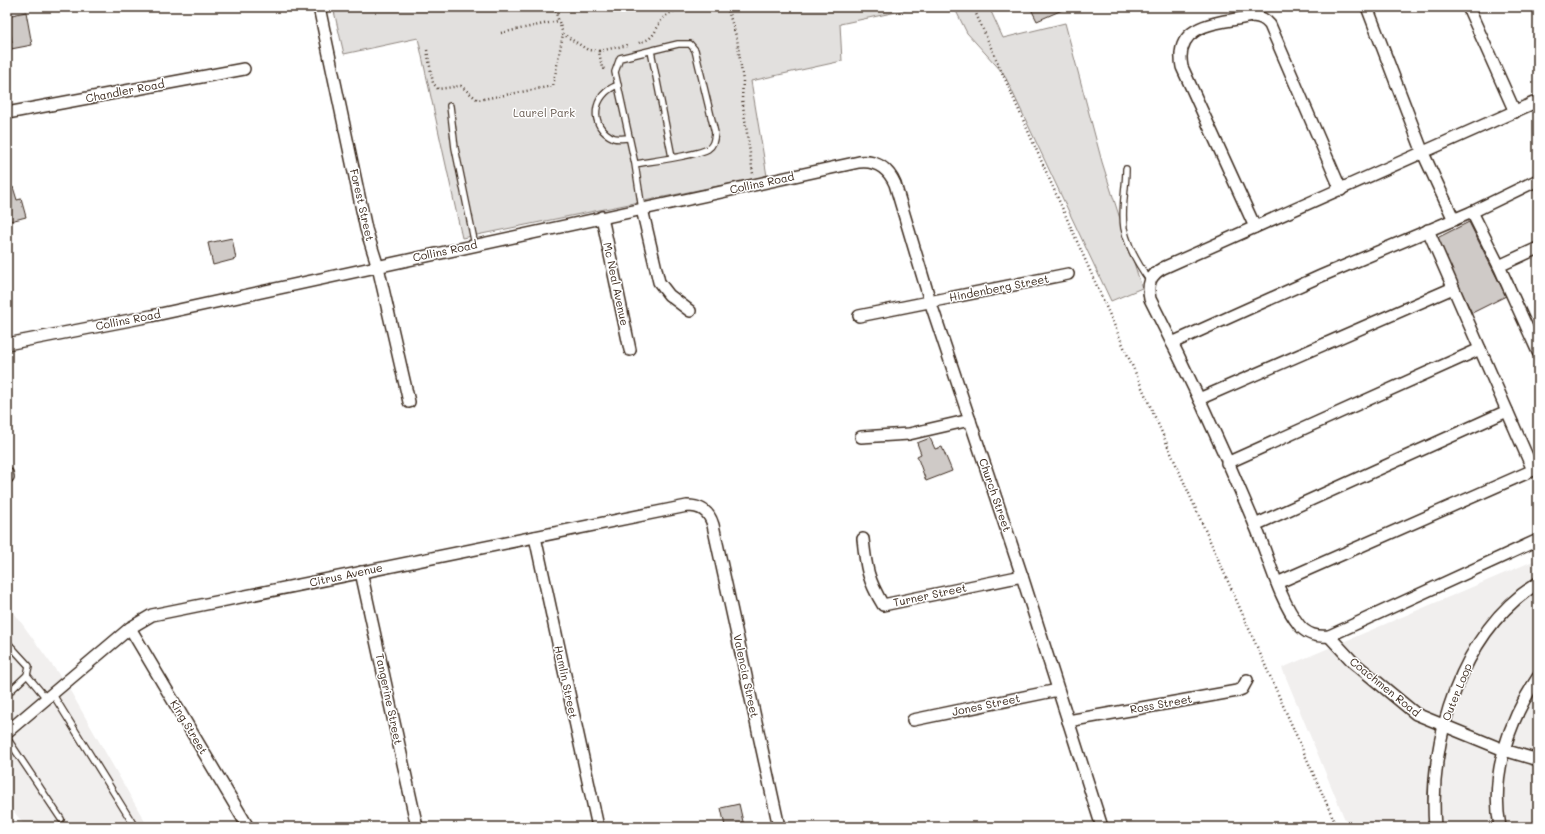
<svg xmlns="http://www.w3.org/2000/svg" width="1545" height="834" font-family="Mali,sans-serif">
<style>
.built{fill:#f1efee}
.green{fill:#e2e0de;stroke:#8e857e}
.building{fill:#cfcac7;stroke:#3b2a1e}
.lines{fill:none;stroke-linecap:round;stroke-linejoin:round}
.service-casing{stroke:#3b2a1e;stroke-width:8}
.minor-casing{stroke:#3b2a1e;stroke-width:14}
.path{stroke:#3b2a1e;stroke-width:2.5;stroke-dasharray:1 3;stroke-linecap:butt}
.service{stroke:#fff;stroke-width:5.5}
.minor{stroke:#fff;stroke-width:11}
.labels{text-anchor:middle;stroke-width:3;stroke-linejoin:round;paint-order:stroke}
.street-label{font-size:11px;fill:#3b2a1e;stroke:#fff}
.park-label{font-size:11px;fill:#65584e;stroke:#fff}
</style>
<rect width="100%" height="100%" fill="#fff"/>
<filter id="ink" filterUnits="userSpaceOnUse"><feTurbulence type="fractalNoise" baseFrequency=".025" numOctaves="2"/><feDisplacementMap in="SourceGraphic" scale="8" xChannelSelector="R" yChannelSelector="G"/><feConvolveMatrix kernelMatrix="1 2 1 2 8 2 1 2 1" color-interpolation-filters="sRGB"/></filter>
<g filter="url(#ink)">
<g class="built">
<polygon points="1538,559 1538,827 1348,827 1282,668"/>
<polygon points="7,603 68,687 148,827 26,827 7,803"/>
</g>
<g class="green">
<polygon points="333,7 920,7 840,24 842,61 751,81 767,176 462,238 418,38 344,54"/>
<polygon points="954,7 989,7 1003,38 1065,23 1102,162 1142,288 1111,301 1004,74 967,33"/>
</g>
<g class="building">
<polygon points="1030,7 1069,7 1037,21"/>
<polygon points="26,12 32,45 11,49 10,42 12,42 7,16"/>
<polygon points="13,187 17,200 21,199 26,217 7,222 7,189"/>
<polygon points="1469,222 1506,296 1472,313 1435,239"/>
<polygon points="232,238 236,259 213,265 208,243"/>
<polygon points="930,438 935,449 942,447 952,471 926,481 917,456 921,454 917,443"/>
<polygon points="739,804 744,826 746,825 747,827 723,827 725,826 721,808"/>
</g>
<g class="lines">
<defs>
<g id="service">
<polyline points="651,51 672,157"/>
<path d="M618 85C592 94 588 127 614 138 618 139 625 138 629 138"/>
<polyline points="450,106 455,148 475,245"/>
<path d="M635 164C652 161 695 156 708 149 714 145 714 139 715 133L695 50 690 44H678L620 58 615 72 635 164 642 209"/>
<path d="M1126 169C1126 189 1121 209 1124 228 1128 247 1139 266 1150 281"/>
<polyline points="7,642 29,666 27,675 7,694"/>
<polyline points="27,675 46,698"/>
<polyline points="52,693 135,827"/>
<polyline points="7,738 61,819"/>
</g>
<g id="minor">
<polyline points="319,7 366,229 378,267 409,402"/>
<polyline points="1367,7 1423,153 1454,220"/>
<polyline points="1468,7 1515,112"/>
<path d="M1538 101 1163 268C1150 275 1147 284 1150 299 1188 373 1223 448 1255 525 1268 555 1279 600 1299 625 1307 635 1317 637 1329 636L1538 540"/>
<polyline points="7,113 244,69"/>
<polyline points="642,209 659,282 669,295 690,311"/>
<polyline points="1472,212 1499,266 1538,352"/>
<polyline points="602,217 630,350"/>
<path d="M1255 227 1182 67C1173 22 1221 23 1253 16 1261 17 1265 19 1270 25L1341 190"/>
<polyline points="1428,230 1533,470"/>
<polyline points="1499,266 1538,248"/>
<polyline points="859,316 1068,274"/>
<polyline points="1172,343 1321,276 1472,212 1538,180"/>
<path d="M7 344 151 316 859 162C876 160 888 168 895 184L930 301 1022 576 1102 827"/>
<polyline points="1199,399 1453,288"/>
<polyline points="861,437 909,434 970,420"/>
<polyline points="1227,463 1480,349"/>
<polyline points="7,473 8,477"/>
<polyline points="1255,525 1507,411"/>
<polyline points="535,537 598,827"/>
<path d="M863 539C866 568 868 580 883 605L1022 576"/>
<polyline points="361,572 417,827"/>
<polyline points="1277,583 1538,468"/>
<polyline points="130,628 248,827"/>
<polyline points="1329,636 1353,662 1416,714 1504,750 1538,760"/>
<polyline points="913,720 1058,690"/>
<polyline points="1068,721 1237,691 1242,689 1247,680"/>
<path d="M7 732 130 628 152 615 687 506C701 506 709 511 713 525L779 827"/>
<path d="M1435 827C1428 741 1461 631 1538 583"/>
<path d="M1500 827C1490 774 1509 721 1538 677"/>
</g>
</defs>
<use href="#service" class="service-casing"/>
<use href="#minor" class="minor-casing"/>
<g class="path">
<polyline points="554,7 563,34 588,50 599,51 602,68 607,70"/>
<polyline points="727,7 737,39 743,81 742,99 753,174"/>
<polyline points="973,7 1337,827"/>
<polyline points="501,33 558,21"/>
<path d="M639 43C642 41 648 40 650 38 659 30 657 19 672 12 689 4 709 13 725 7"/>
<polyline points="427,50 433,83 438,89 461,86 478,100 553,86 563,34"/>
<polyline points="599,51 628,45"/>
</g>
<use href="#service" class="service"/>
<use href="#minor" class="minor"/>
</g>
</g>
<g class="labels">
<g class="street-label">
<text transform="translate(125 91) rotate(-11)" y="4">Chandler Road</text>
<text transform="translate(762 183) rotate(-12)" y="4">Collins Road</text>
<text transform="translate(362 205) rotate(77)" y="4">Forest Street</text>
<text transform="translate(445 251) rotate(-12)" y="4">Collins Road</text>
<text transform="translate(616 284) rotate(78)" y="4">Mc Neal Avenue</text>
<text transform="translate(999 288) rotate(-11)" y="4">Hindenberg Street</text>
<text transform="translate(128 320) rotate(-11)" y="4">Collins Road</text>
<text transform="translate(995 495) rotate(71)" y="4">Church Street</text>
<text transform="translate(346 575) rotate(-12)" y="4">Citrus Avenue</text>
<text transform="translate(930 595) rotate(-12)" y="4">Turner Street</text>
<text transform="translate(746 676) rotate(78)" y="4">Valencia Street</text>
<text transform="translate(566 682) rotate(78)" y="4">Hamlin Street</text>
<text transform="translate(1385 687) rotate(39)" y="4">Coachmen Road</text>
<text transform="translate(1457 692) rotate(-68)" y="4">Outer Loop</text>
<text transform="translate(389 699) rotate(78)" y="4">Tangerine Street</text>
<text transform="translate(1161 704) rotate(-10)" y="4">Ross Street</text>
<text transform="translate(986 705) rotate(-12)" y="4">Jones Street</text>
<text transform="translate(189 727) rotate(59)" y="4">King Street</text>
</g>
<g class="park-label">
<text x="544" y="117">Laurel Park</text>
</g>
</g>
<rect width="1545" height="834" fill="none" stroke="#fff" stroke-width="24"/>
<rect x="12" y="12" width="1521" height="810" fill="none" stroke="#3b2a1e" stroke-width="1.5" filter="url(#ink)"/>
</svg>
